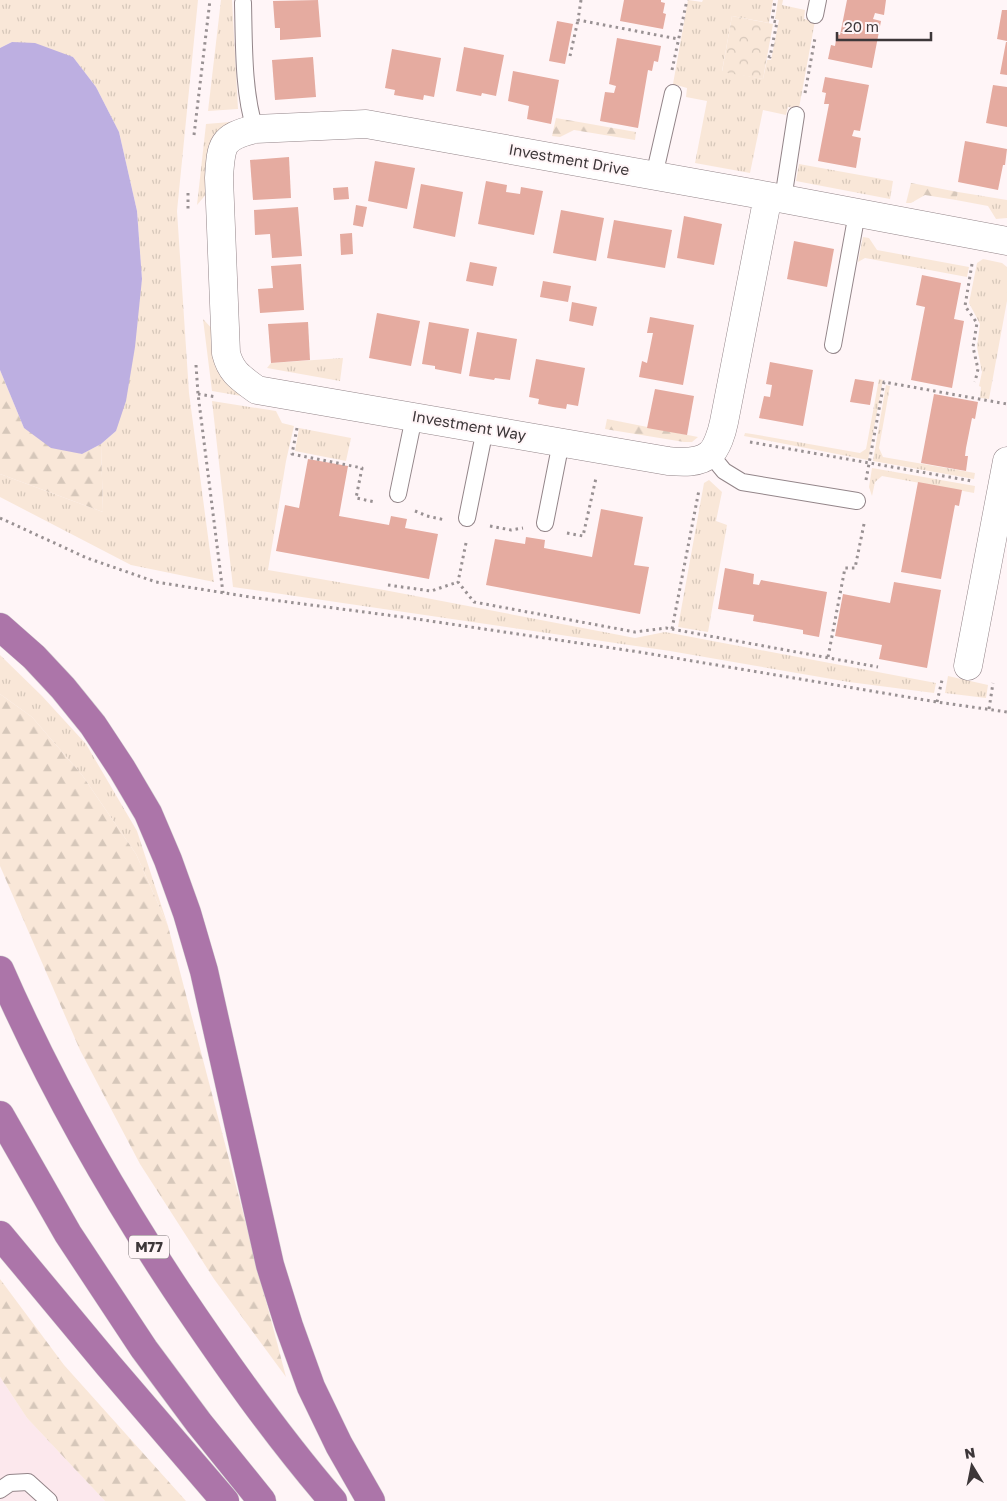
<svg xmlns="http://www.w3.org/2000/svg" width="1007" height="1501" font-family="'Golos Text',sans-serif">
<style>
.built{fill:#fce8ed}
.grass{fill:url(#grass-tufts)}
.forest{fill:url(#forest-firs)}
.park{fill:url(#park-crowns)}
.water{fill:#bdafe1}
.building{fill:#e5aba0}
.lines{fill:none;stroke-linecap:round;stroke-linejoin:round}
.lane-casing{stroke:#938589;stroke-width:18}
.street-casing{stroke:#938589;stroke-width:29}
.highway-casing{stroke:#d4d3d3;stroke-width:29}
.path{stroke:#999193;stroke-width:3;stroke-dasharray:2.5 4;stroke-linecap:butt}
.lane{stroke:#fff;stroke-width:16}
.street{stroke:#fff;stroke-width:28}
.highway{stroke:#ac75a9;stroke-width:28}
.labels{text-anchor:middle;stroke-width:4;stroke-linejoin:round;paint-order:stroke}
.shield{fill:#fff5f7;stroke:#777072;stroke-width:1}
.shield-label{font-size:14px;font-weight:bold;fill:#3d3739}
.street-label{font-size:15px;fill:#3d3739;stroke:#fff5f7}
</style>
<defs>
<pattern id="grass-tufts" width="24" height="20" patternUnits="userSpaceOnUse" patternTransform="scale(1.25)"><rect width="24" height="20" fill="#f9e7d8"/><path d="M3 7l-1-3M5 7V3M7 7l1-3M15 17l-1-3M17 17v-4M19 17l1-3" fill="none" stroke="#d6c7ba"/></pattern>
<pattern id="forest-firs" width="22" height="20" patternUnits="userSpaceOnUse" patternTransform="scale(1.25)"><rect width="22" height="20" fill="#f9e7d8"/><path d="M5 1l3.5 6h-7zM16 11l3.5 6h-7z" fill="#d6c7ba"/></pattern>
<pattern id="park-crowns" width="20" height="18" patternUnits="userSpaceOnUse" patternTransform="scale(1.25)"><rect width="20" height="18" fill="#f9e7d8"/><path d="M2 6a3 3 0 1 1 6 0M12 15a3 3 0 1 1 6 0" fill="none" stroke="#d6c7ba"/></pattern>
</defs>
<rect width="100%" height="100%" fill="#fff5f7"/>
<polygon class="built" points="0,1377 27,1418 105,1501 0,1501"/>
<g class="grass">
<polygon points="0,0 198,0 177,211 189,393 214,582 131,565 0,497 0,474 103,512 101,444 116,431 142,279 137,211 119,132 96,87 73,57 12,42 0,48"/>
<polygon points="221,0 232,0 238,109 208,111"/>
<polygon points="688,0 702,2 703,0 773,0 769,23 732,16 722,71 763,79 767,60 771,60 779,20 775,19 778,0 783,0 782,5 805,10 804,19 815,21 799,108 788,107 786,115 763,110 750,173 695,163 707,101 686,97 687,88 673,84"/>
<polygon points="242,121 208,192 197,205 206,124"/>
<polygon points="799,164 893,181 890,199 796,181"/>
<polygon points="958,192 1007,200 1007,218 996,219 988,206 956,200"/>
<polygon points="863,237 869,238 877,250 969,267 967,277 865,258 858,262"/>
<polygon points="983,259 1002,263 1007,267 1007,301 989,399 980,398 981,387 979,386 982,372 977,347 980,324 969,303 977,263"/>
<polygon points="203,319 216,333 253,398 212,391"/>
<polygon points="343,358 340,381 267,368 271,363"/>
<polygon points="879,379 883,380 868,460 744,436 745,433 752,434 860,453 866,449"/>
<polygon points="886,385 890,386 879,448 883,457 975,473 974,479 873,461"/>
<polygon points="212,401 276,411 282,423 294,426 286,461 268,570 384,590 635,638 665,632 936,683 934,693 849,682 670,651 233,587"/>
<polygon points="299,428 351,438 346,461 295,451"/>
<polygon points="872,468 975,486 974,493 882,476 875,482 872,496 869,487"/>
<polygon points="709,480 722,492 716,521 727,525 708,632 678,627 704,483"/>
<polygon points="0,655 42,696 86,744 137,831 168,926 136,854 82,775 32,717 0,694"/>
<polygon points="948,676 988,685 986,698 945,693"/>
</g>
<g class="forest">
<polygon points="556,118 636,132 635,140 574,130 560,137 552,136"/>
<polygon points="911,183 958,192 956,200 925,195 911,203 906,203"/>
<polygon points="0,370 24,428 81,454 101,444 103,512 0,474"/>
<polygon points="607,419 698,437 692,442 684,442 605,429"/>
<polygon points="0,694 32,717 82,775 136,854 168,926 286,1377 214,1279 140,1164 80,1050 0,866"/>
<polygon points="0,1279 64,1365 186,1501 105,1501 27,1418 0,1377"/>
</g>
<polygon class="park" points="732,16 773,24 763,79 722,72"/>
<polygon class="water" points="12,42 35,43 73,57 96,87 119,132 137,211 142,279 135,347 126,401 116,431 101,444 82,454 51,448 24,428 0,370 0,48"/>
<g class="building">
<polygon points="318,0 321,37 280,40 280,28 275,28 273,1"/>
<polygon points="624,0 661,0 661,2 665,3 663,13 666,14 663,29 620,21"/>
<polygon points="847,0 886,0 884,15 875,13 873,19 881,21 872,68 828,59 831,45 835,46 837,34 840,35"/>
<polygon points="1002,10 1007,10 1007,41 997,39"/>
<polygon points="557,21 573,24 565,64 549,61"/>
<polygon points="617,38 661,46 658,62 654,61 652,71 648,70 638,128 600,121 605,92 614,93 616,86 609,84"/>
<polygon points="1006,42 1007,42 1007,75 1000,74"/>
<polygon points="464,47 504,55 496,96 482,93 481,96 456,91"/>
<polygon points="392,49 441,58 434,97 424,95 423,100 394,95 395,90 385,88"/>
<polygon points="313,57 316,97 275,100 272,60"/>
<polygon points="513,71 559,80 551,124 527,119 529,106 508,101"/>
<polygon points="825,77 869,85 860,131 854,130 852,136 861,138 856,168 818,161 829,104 824,104 826,93 822,92"/>
<polygon points="993,85 1007,87 1007,127 986,123"/>
<polygon points="965,141 1007,149 1005,165 1003,165 998,190 958,182"/>
<polygon points="289,157 291,198 253,200 250,160"/>
<polygon points="375,161 415,168 407,209 368,201"/>
<polygon points="486,181 507,185 506,192 520,194 521,187 543,191 534,235 478,224"/>
<polygon points="421,184 463,192 455,237 413,228"/>
<polygon points="348,187 349,199 334,200 333,188"/>
<polygon points="356,205 367,207 363,227 353,225"/>
<polygon points="298,207 302,256 272,258 270,234 255,235 254,210"/>
<polygon points="561,210 604,218 596,261 553,253"/>
<polygon points="684,216 722,224 714,265 677,258"/>
<polygon points="614,220 672,230 665,268 607,258"/>
<polygon points="352,233 353,254 341,255 340,234"/>
<polygon points="794,241 834,249 827,287 787,279"/>
<polygon points="470,262 497,267 493,286 466,281"/>
<polygon points="301,264 304,310 260,313 258,289 273,288 271,266"/>
<polygon points="922,275 961,283 954,319 964,321 952,388 911,380 925,307 916,305"/>
<polygon points="543,281 571,286 568,302 540,297"/>
<polygon points="572,302 597,307 593,326 569,321"/>
<polygon points="377,313 420,321 411,366 369,358"/>
<polygon points="650,317 694,325 683,385 639,377 642,361 647,363 653,333 647,333"/>
<polygon points="308,322 310,360 271,363 268,324"/>
<polygon points="429,322 469,329 461,374 435,369 435,366 422,364"/>
<polygon points="477,332 517,339 510,380 495,378 494,380 469,376"/>
<polygon points="536,359 585,368 578,406 567,404 566,409 553,407 538,404 539,399 529,397"/>
<polygon points="770,362 813,370 803,426 759,418 764,396 770,397 772,385 766,384"/>
<polygon points="855,379 874,382 870,405 850,402"/>
<polygon points="655,389 694,396 687,435 647,428"/>
<polygon points="934,394 978,402 975,419 972,418 966,448 965,456 968,456 966,471 921,463"/>
<polygon points="308,459 348,466 339,516 389,525 391,516 407,519 405,528 438,534 429,579 276,551 285,505 299,508"/>
<polygon points="918,482 962,490 959,506 955,505 941,579 901,572"/>
<polygon points="601,509 643,517 634,565 649,567 640,614 486,585 495,539 525,544 526,537 545,540 544,548 592,557"/>
<polygon points="725,568 754,574 753,584 759,585 761,580 827,592 819,637 803,634 803,630 753,621 754,615 718,609"/>
<polygon points="894,582 941,590 927,668 879,659 882,645 835,636 843,594 890,603"/>
</g>
<g class="lines">
<defs>
<g id="lane">
<path d="M243 3C244 42 243 93 255 129"/>
<polyline points="815,15 818,0"/>
<polyline points="654,176 673,93"/>
<polyline points="783,199 796,115"/>
<polyline points="833,345 857,213"/>
<polyline points="710,454 724,471 742,482 857,501"/>
<polyline points="398,494 414,417"/>
<polyline points="467,518 485,429"/>
<polyline points="545,523 561,442"/>
<polyline points="0,1490 10,1483 28,1482 49,1501"/>
</g>
<g id="street">
<path d="M768 196 724 422C722 432 717 448 710 454 699 464 680 462 668 461L257 390C241 378 231 373 226 353L219 178C221 145 221 137 255 129L366 124 768 196 1007 241"/>
<polyline points="968,666 1007,461"/>
</g>
<g id="highway">
<polyline points="0,627 34,657 63,688 93,725 122,769 148,813 168,860 187,913 204,971 270,1265 289,1326 311,1387 339,1445 371,1501"/>
<path d="M0 970C49 1082 110 1190 177 1291 226 1364 276 1435 333 1501"/>
<polyline points="0,1115 68,1234 144,1349 199,1423 262,1501"/>
<polyline points="0,1235 109,1366 225,1501"/>
</g>
</defs>
<use href="#lane" class="lane-casing"/>
<use href="#street" class="street-casing"/>
<use href="#highway" class="highway-casing"/>
<g class="path">
<polyline points="581,0 578,20 678,39"/>
<polyline points="570,56 578,20"/>
<polyline points="768,56 770,57 777,22 772,21 775,0"/>
<polyline points="672,70 687,0"/>
<polyline points="805,93 815,38"/>
<polyline points="194,135 210,0"/>
<polyline points="188,193 188,209"/>
<polyline points="972,264 965,306 977,323 973,347 978,369 975,382"/>
<polyline points="196,365 198,394 223,593"/>
<polyline points="198,394 217,397"/>
<polyline points="297,428 292,454 362,468 356,498 375,502"/>
<polyline points="750,442 972,481"/>
<polyline points="866,480 884,382 1007,404"/>
<polyline points="415,511 427,516 445,520"/>
<polyline points="0,518 87,558 156,582 250,597 410,618 639,652 937,702 1007,712"/>
<polyline points="490,526 511,530 523,528"/>
<polyline points="567,533 583,536 596,478"/>
<polyline points="466,543 458,582 474,602 635,632 666,628 878,667"/>
<polyline points="388,585 431,591 458,582"/>
<polyline points="672,629 699,490"/>
<polyline points="828,657 845,568 855,568 864,524"/>
<polyline points="937,702 942,680"/>
<polyline points="989,709 993,683"/>
</g>
<use href="#lane" class="lane"/>
<use href="#street" class="street"/>
<use href="#highway" class="highway"/>
</g>
<g class="labels">
<rect class="shield" x="129" y="1235.5" width="40" height="23" rx="4"/>
<g class="shield-label">
<text x="149" y="1252">M77</text>
</g>
<g class="street-label">
<text transform="translate(569 160) rotate(10)" y="5">Investment Drive</text>
<text transform="translate(469 426) rotate(10)" y="5">Investment Way</text>
</g>
</g>
<g transform="translate(972 1466) rotate(350)" stroke="#fff5f7" stroke-width="4" paint-order="stroke">
<path d="M0-4L9 19L0 12L-9 19Z" fill="#3d3739"/>
<text y="-8" font-size="14" font-weight="bold" text-anchor="middle" fill="#3d3739">N</text>
</g>
<path d="M837 32v8h94v-8" fill="none" stroke="#3d3739" stroke-width="2.5"/>
<text x="844" y="32" font-size="15" fill="#3d3739" stroke="#fff5f7" stroke-width="4" paint-order="stroke">20 m</text>
</svg>
